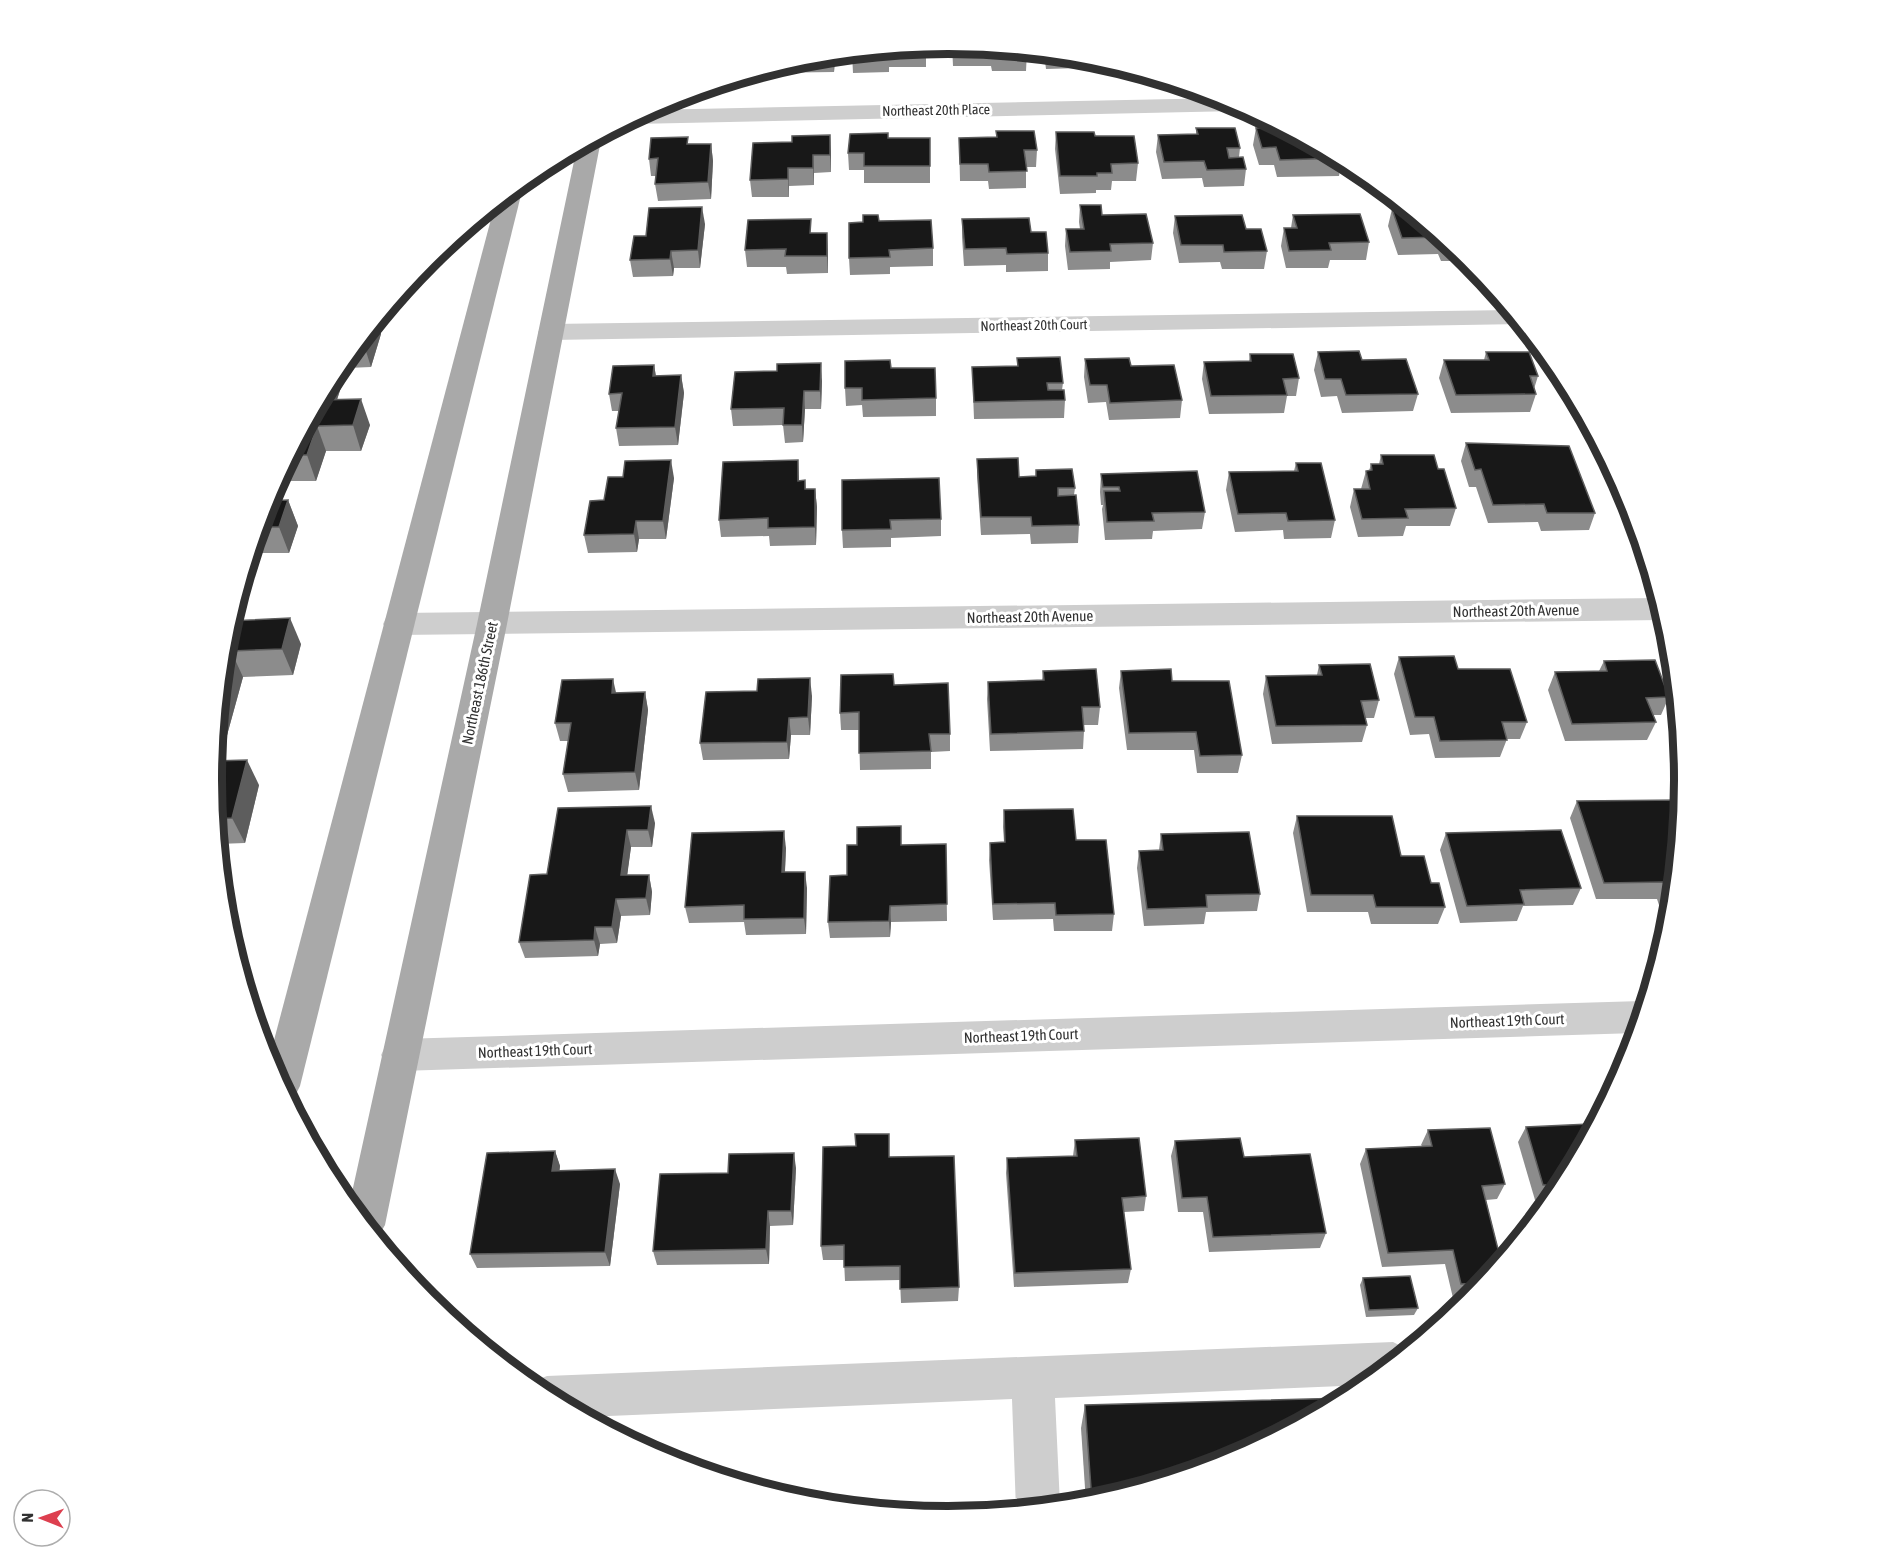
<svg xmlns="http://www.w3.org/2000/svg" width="1896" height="1560" font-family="'Asap Condensed',sans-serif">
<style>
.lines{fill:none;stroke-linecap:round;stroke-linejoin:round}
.minor{fill:#cecece;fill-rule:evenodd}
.major{fill:#a9a9a9;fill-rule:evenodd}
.wall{fill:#8c8c8c}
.shaded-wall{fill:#5d5d5d}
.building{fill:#181818;stroke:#5d5d5d;stroke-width:1.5}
.labels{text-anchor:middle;stroke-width:6;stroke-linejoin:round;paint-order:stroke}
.far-street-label{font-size:14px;fill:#313131;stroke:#fff}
.street-label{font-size:15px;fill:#313131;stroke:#fff}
.rim{fill:none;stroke:#313131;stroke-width:8}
</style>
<rect width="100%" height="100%" fill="#fff"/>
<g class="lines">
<g class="minor">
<polygon points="1224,98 1246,108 1238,111 634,124 626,121 647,110"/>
<polygon points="1511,310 1522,324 551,340 542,337 538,332 542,327 551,324"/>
<polygon points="1659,598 1665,619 1662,620 398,635 387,632 383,624 387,616 398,613"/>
<polygon points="1642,1001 1646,1003 1637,1033 400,1071 387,1067 381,1055 387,1043 400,1039"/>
<polygon points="1393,1342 1409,1350 1366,1385 1055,1398 1060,1505 1016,1510 1012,1399 585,1417 530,1385 532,1382 547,1376"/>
</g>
<g class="major">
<polygon points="598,136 601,140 507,624 385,1225 377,1239 349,1206 477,624 577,147"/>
<polygon points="517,186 522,191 300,1086 294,1098 288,1100 268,1063 495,204"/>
</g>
</g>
<g class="wall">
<polygon points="952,44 1027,51 1026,71 992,71 991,66 953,66"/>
<polygon points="926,46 926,67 889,67 889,72 853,73 852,53"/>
<polygon points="1044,53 1092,58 1107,62 1080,63 1080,68 1046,69"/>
<polygon points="835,55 834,72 762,73 762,70 805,58"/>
<polygon points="1196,128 1240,148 1239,157 1246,169 1244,186 1204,187 1202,178 1162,179 1156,152 1158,135 1196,134"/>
<polygon points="1256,128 1282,128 1342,159 1339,176 1277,177 1274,165 1259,165 1253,145"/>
<polygon points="996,131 1037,150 1036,167 1026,167 1026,188 989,189 988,181 960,181 959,138 996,137"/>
<polygon points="1056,132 1095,136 1138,163 1136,181 1112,181 1111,190 1096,190 1096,193 1060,194 1055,149"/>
<polygon points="888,138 930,138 930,183 864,183 864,170 849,170 848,153"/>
<polygon points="753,143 831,152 831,172 814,173 814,185 789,186 789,197 752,197 750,180"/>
<polygon points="689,144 711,144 713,161 711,199 658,201 655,184 656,176 651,176 649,159"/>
<polygon points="1080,205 1102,215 1153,243 1151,260 1110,262 1110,269 1068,270 1065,246 1066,229 1080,229 1079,222"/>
<polygon points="1392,209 1407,209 1470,261 1441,261 1438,254 1398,255 1388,226"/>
<polygon points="1293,215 1369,242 1366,260 1330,260 1328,268 1286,268 1281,246 1284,228 1291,228"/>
<polygon points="1175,216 1246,229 1267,251 1264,269 1222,269 1220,262 1179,263 1173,233"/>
<polygon points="962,219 1031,232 1048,253 1048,271 1006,272 1006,265 964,266 962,237"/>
<polygon points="879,221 933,248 933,266 890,267 890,274 850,275 849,258"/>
<polygon points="705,224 700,268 674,268 673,276 633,277 630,260 646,236"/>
<polygon points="812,233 828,251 828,273 787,274 786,267 747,267 745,250"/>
<polygon points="377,320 381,334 371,367 347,368 337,400 370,425 361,451 326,451 316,481 277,481 336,371"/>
<polygon points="1318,352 1362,360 1418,394 1413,411 1342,413 1337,396 1321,397 1314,370"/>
<polygon points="1486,352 1538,376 1534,389 1536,394 1530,412 1451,413 1439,378 1444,360 1484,360"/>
<polygon points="1250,354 1299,378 1296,396 1287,396 1284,413 1209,414 1202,379 1204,362 1249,361"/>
<polygon points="1017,358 1063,383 1062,390 1065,400 1064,418 974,419 972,367 1017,366"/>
<polygon points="1085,359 1131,366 1182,400 1180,418 1109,420 1106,402 1088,403 1084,377"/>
<polygon points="654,365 656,376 681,375 684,393 678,445 619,446 616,428 619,411 612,411 609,394"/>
<polygon points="891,368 936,398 936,416 863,417 862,405 846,406 845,388"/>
<polygon points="822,381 821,409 805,409 803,442 785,443 783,425 733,426 731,409"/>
<polygon points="1466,443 1595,513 1589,530 1541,531 1538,522 1488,523 1476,487 1469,487 1461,461"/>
<polygon points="1381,455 1438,469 1456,508 1450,526 1406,526 1403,536 1358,537 1350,507 1354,489 1361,489 1366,471 1369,471 1371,464 1379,464"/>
<polygon points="1606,455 1629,498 1635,518 1628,518 1603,462"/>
<polygon points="977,459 1019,477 1036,476 1036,470 1075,488 1074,495 1079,525 1078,543 1031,544 1030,534 981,535 977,476"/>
<polygon points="1296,463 1335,520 1331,538 1284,539 1283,530 1235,532 1226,490 1229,472 1294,471"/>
<polygon points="1101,474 1205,512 1202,529 1153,531 1152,539 1105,540 1102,509 1103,505 1101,505 1100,492"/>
<polygon points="674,478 666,539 639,539 637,552 588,553 584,535 604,500"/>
<polygon points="805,480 806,489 815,489 817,507 816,545 770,546 769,536 721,537 719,520 799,481"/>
<polygon points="842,480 941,519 941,536 891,538 891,547 843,548 842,530"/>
<polygon points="272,490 268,501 288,500 298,526 289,553 261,553 240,620 301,644 293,675 243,677 221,757 214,758 226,636 268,498"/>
<polygon points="1399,657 1458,669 1527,722 1520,739 1507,739 1500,757 1435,758 1429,734 1410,735 1394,674"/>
<polygon points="1604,661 1669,697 1661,715 1653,715 1656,722 1647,740 1565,741 1548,690 1555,672 1599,671"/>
<polygon points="1319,665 1379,700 1374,718 1365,718 1367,725 1362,742 1272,744 1263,694 1266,676 1317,675"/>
<polygon points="1043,671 1100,707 1098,725 1084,725 1084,731 1083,749 990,751 987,699 988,682 1042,680"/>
<polygon points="1121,671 1172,681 1242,755 1238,773 1197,773 1194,750 1127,750 1119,688"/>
<polygon points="894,685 950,734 950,751 931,752 931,769 860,770 859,730 841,730 840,713"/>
<polygon points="645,692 648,710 639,790 568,792 563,774 569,741 560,741 555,723 616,693"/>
<polygon points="812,696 810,735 791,735 789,759 703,760 700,743"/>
<polygon points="212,780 259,785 245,843 218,844"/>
<polygon points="1683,800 1672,911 1661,911 1657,899 1596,899 1570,818 1577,801"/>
<polygon points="558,808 655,823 652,847 631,847 627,875 649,875 652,892 650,915 621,916 617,943 600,944 598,956 525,958 519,942 547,874"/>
<polygon points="1004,810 1076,840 1114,914 1112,931 1054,931 1053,919 993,920 989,860 990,843 1004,842 1003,827"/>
<polygon points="1297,816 1401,856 1431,883 1445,907 1438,924 1371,924 1368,912 1307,912 1293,833"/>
<polygon points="1446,833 1581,888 1573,905 1523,906 1517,921 1460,923 1440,850"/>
<polygon points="1161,834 1260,894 1257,911 1206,912 1204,924 1144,926 1137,868 1139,851 1159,850"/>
<polygon points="946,844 947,921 891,922 890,937 830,938 828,922 847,875"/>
<polygon points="786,848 785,872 807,888 806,934 746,935 744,922 689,923 685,907"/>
<polygon points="1526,1127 1591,1131 1560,1189 1552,1200 1535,1200 1518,1142"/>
<polygon points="1428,1130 1505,1184 1497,1199 1486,1200 1501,1261 1472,1297 1453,1298 1445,1264 1382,1267 1360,1164 1366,1149 1422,1146 1421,1145"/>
<polygon points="1075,1140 1146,1196 1144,1211 1124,1212 1131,1269 1128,1283 1014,1287 1006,1173 1007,1158 1073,1156"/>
<polygon points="1175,1141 1244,1157 1326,1233 1320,1248 1209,1252 1203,1212 1178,1212 1171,1156"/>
<polygon points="856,1146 890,1157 959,1287 958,1301 901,1303 900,1280 845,1281 844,1260 823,1260 821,1246"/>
<polygon points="555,1151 560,1166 559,1171 620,1184 610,1266 477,1268 470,1254"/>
<polygon points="796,1168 793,1225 770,1226 769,1264 657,1265 653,1251 728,1173"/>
<polygon points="1363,1278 1418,1308 1414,1315 1366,1317 1360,1285"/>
<polygon points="1085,1405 1230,1461 1091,1502 1086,1503 1081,1428"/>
</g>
<g class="shaded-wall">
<polygon points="833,55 835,55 834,72"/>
<polygon points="830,135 831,152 831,172 830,155"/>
<polygon points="711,144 713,161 711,199 708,182"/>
<polygon points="813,155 814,173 814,185 813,168"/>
<polygon points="788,168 789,186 789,197 788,179"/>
<polygon points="702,207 705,224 700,268 698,250"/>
<polygon points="827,233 828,251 828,273 827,256"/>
<polygon points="671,251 674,268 673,276 670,259"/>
<polygon points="377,320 381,334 371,367 363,342 365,334"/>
<polygon points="345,360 347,368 333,412 325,391 336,371"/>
<polygon points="821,363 822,381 821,409 820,391"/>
<polygon points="654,365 657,383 653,376"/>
<polygon points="681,375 684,393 678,445 675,427"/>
<polygon points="804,391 805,409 803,442 802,425"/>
<polygon points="361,399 370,425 361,451 353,425"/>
<polygon points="317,426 326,451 316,481 307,455"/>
<polygon points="671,460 674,478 666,539 663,521"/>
<polygon points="798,460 799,478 799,499 798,481"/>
<polygon points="815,489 817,507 816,545 815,527"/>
<polygon points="288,500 298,526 289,553 279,527"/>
<polygon points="636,521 639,539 637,552 634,534"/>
<polygon points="255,539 261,553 239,624 233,611"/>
<polygon points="290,618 301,644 293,675 282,649"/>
<polygon points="231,651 243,677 221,757 215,746 220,689"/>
<polygon points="810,678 812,696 810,735 808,717"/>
<polygon points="613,679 617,697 612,693"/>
<polygon points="645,692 648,710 639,790 635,772"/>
<polygon points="789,718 791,735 789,759 787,742"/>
<polygon points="247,760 259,785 245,843 232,818"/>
<polygon points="651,806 655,823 652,847 648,830"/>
<polygon points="627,830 631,847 625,892 621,875"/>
<polygon points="784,831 786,848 784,889 782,872"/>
<polygon points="805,872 807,888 806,934 804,918"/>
<polygon points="649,875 652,892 650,915 646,898"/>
<polygon points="616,899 621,916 617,943 612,927"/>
<polygon points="890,906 891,922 890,937 889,921"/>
<polygon points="595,927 600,944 598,956 594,940"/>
<polygon points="555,1151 560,1166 558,1186 552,1171"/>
<polygon points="794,1153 796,1168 793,1225 791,1211"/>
<polygon points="615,1169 620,1184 610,1266 605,1252"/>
<polygon points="768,1211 770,1226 769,1264 766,1249"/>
</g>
<g class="building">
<polygon points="953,44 1027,51 1027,54 992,54 992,49 953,49"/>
<polygon points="926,46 926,50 888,51 888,56 852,56 852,53"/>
<polygon points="1196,128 1235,128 1240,148 1227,148 1229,158 1243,157 1246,169 1207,170 1204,161 1164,162 1158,135 1198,134"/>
<polygon points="1256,128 1282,128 1340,158 1280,160 1276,147 1262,148"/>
<polygon points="996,131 1034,131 1037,150 1024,150 1027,171 989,172 988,164 960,164 959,138 997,137"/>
<polygon points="1056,132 1094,132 1095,136 1134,136 1138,163 1111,164 1112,173 1097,173 1097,176 1060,176"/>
<polygon points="888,133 888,138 930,138 930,166 864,166 864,153 848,153 850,134"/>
<polygon points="830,135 830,155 813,155 813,168 788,168 788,179 750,180 753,143 792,142 792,136"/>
<polygon points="688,137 687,144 711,144 708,182 655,184 658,158 649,159 651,138"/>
<polygon points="1080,205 1101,205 1102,215 1146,214 1153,243 1110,244 1111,251 1070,252 1066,229 1084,229"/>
<polygon points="702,207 698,250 671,251 670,259 630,260 634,236 646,236 649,208"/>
<polygon points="1392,209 1407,209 1441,237 1402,238"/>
<polygon points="1360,214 1369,242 1329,243 1331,250 1289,251 1284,228 1297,228 1293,215"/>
<polygon points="863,215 878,215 879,221 931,220 933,248 889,250 890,257 849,258 849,223 863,222"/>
<polygon points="1242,215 1246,229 1261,229 1267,251 1224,252 1223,245 1181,245 1175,216"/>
<polygon points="1029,218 1031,232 1046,232 1048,253 1007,254 1006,248 965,249 962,219"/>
<polygon points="811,219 810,233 827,233 827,256 785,256 786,249 745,250 748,220"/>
<polygon points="1443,238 1450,244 1445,244"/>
<polygon points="365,334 363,342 359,342"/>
<polygon points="1359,351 1362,360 1406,359 1418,394 1346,395 1341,379 1325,379 1318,352"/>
<polygon points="1486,352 1529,352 1538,376 1530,376 1536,394 1456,395 1444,360 1489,360"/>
<polygon points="1250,354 1293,354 1299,378 1283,379 1287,395 1211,396 1204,362 1251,361"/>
<polygon points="1060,357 1063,383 1047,383 1048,390 1064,390 1065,400 974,402 972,367 1018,366 1017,358"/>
<polygon points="1129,358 1131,366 1174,365 1182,400 1110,403 1107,385 1090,385 1085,359"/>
<polygon points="890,360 891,368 935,368 936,398 862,400 862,388 845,388 845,361"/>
<polygon points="821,363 820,391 804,391 802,425 783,425 784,408 731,409 735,372 777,371 777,364"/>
<polygon points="654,365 653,376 681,375 675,427 616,428 622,393 609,394 613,366"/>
<polygon points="361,399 353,425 317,426 307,455 291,455 320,400"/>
<polygon points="1466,443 1569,446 1595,513 1547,513 1544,504 1493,505 1481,469 1475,470"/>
<polygon points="1381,455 1434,455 1438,469 1444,469 1456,508 1405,509 1408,518 1362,519 1354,489 1370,489 1366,471 1372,470 1371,464 1383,464"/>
<polygon points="1018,458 1019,477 1036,476 1036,470 1072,469 1075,488 1058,488 1058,496 1076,495 1079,525 1032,526 1031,517 981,517 977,459"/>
<polygon points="671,460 663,521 636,521 634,534 584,535 590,501 604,500 608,477 623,477 625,461"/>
<polygon points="798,460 798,481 805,480 805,489 815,489 815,527 768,528 768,518 719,520 723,462"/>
<polygon points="1296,463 1321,463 1335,520 1288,521 1286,513 1238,514 1229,472 1298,471"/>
<polygon points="1197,471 1205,512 1152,513 1154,521 1107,522 1104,491 1120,491 1119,487 1103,487 1101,474"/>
<polygon points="939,478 941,519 890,520 891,529 842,530 842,480"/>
<polygon points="288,500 279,527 259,527 267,501"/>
<polygon points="290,618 282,649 231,651 220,689 226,636 230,621"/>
<polygon points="1454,656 1458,669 1510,669 1527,722 1502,722 1507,740 1440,741 1434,717 1415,717 1399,657"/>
<polygon points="1655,660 1669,697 1646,698 1656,722 1572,724 1555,672 1607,671 1604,661"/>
<polygon points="1370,664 1379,700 1361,701 1367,725 1276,726 1266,676 1322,675 1319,665"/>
<polygon points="1096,669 1100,707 1082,707 1084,731 991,734 988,682 1044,680 1043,671"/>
<polygon points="1171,669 1172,681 1229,681 1242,755 1200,756 1196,732 1129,733 1121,671"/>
<polygon points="893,674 894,685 948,683 950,734 929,734 931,751 859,753 859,712 840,713 841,675"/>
<polygon points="810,678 808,717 789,718 787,742 700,743 706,692 757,691 758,679"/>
<polygon points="613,679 612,693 645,692 635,772 563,774 571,723 555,723 562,680"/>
<polygon points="247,760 232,818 215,819 212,780 213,761"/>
<polygon points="1683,800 1673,895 1670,895 1666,882 1604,883 1577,801"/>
<polygon points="651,806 648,830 627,830 621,875 649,875 646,898 616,899 612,927 595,927 594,940 519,942 530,875 547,874 558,808"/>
<polygon points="1073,809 1076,840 1106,840 1114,914 1056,915 1055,903 993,904 990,843 1005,842 1004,810"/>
<polygon points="1297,816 1392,816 1401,856 1424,856 1431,883 1439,883 1445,907 1376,907 1373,895 1311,895"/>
<polygon points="901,826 901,845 946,844 947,904 890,906 889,921 828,922 830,876 847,875 847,845 857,845 857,827"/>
<polygon points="1561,830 1581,888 1520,890 1524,904 1467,906 1446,833"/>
<polygon points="784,831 782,872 805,872 804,918 744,919 744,905 685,907 692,833"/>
<polygon points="1249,832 1260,894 1206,895 1207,907 1147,909 1139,851 1163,850 1161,834"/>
<polygon points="1589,1124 1591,1131 1563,1185 1543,1185 1526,1127"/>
<polygon points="1490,1128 1505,1184 1482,1186 1501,1261 1483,1283 1461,1284 1453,1250 1388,1253 1366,1149 1432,1146 1428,1130"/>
<polygon points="855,1134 889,1134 889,1157 954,1156 959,1287 900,1289 900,1266 844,1267 844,1245 821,1246 823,1147 856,1146"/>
<polygon points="1139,1138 1146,1196 1122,1198 1131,1269 1015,1273 1007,1158 1077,1156 1075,1140"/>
<polygon points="1240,1138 1244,1157 1310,1154 1326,1233 1213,1237 1207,1197 1182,1198 1175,1141"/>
<polygon points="555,1151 552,1171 615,1169 605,1252 470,1254 487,1153"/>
<polygon points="794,1153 791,1211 768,1211 766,1249 653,1251 660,1174 728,1173 729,1154"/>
<polygon points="1410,1276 1418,1308 1369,1310 1363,1278"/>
<polygon points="1347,1398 1230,1461 1092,1502 1085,1405"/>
</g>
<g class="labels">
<g class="far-street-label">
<text transform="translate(936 110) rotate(-1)" y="5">Northeast 20th Place</text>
<text transform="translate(1034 325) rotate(-1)" y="5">Northeast 20th Court</text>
</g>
<g class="street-label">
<text transform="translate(1516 611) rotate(-1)" y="5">Northeast 20th Avenue</text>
<text transform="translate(1030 617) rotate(-1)" y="5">Northeast 20th Avenue</text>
<text transform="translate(480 683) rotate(-78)" y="5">Northeast 186th Street</text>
<text transform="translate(1507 1021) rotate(-2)" y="5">Northeast 19th Court</text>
<text transform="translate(1021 1036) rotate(-2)" y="5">Northeast 19th Court</text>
<text transform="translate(535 1051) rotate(-2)" y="5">Northeast 19th Court</text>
</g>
</g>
<path d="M0 0H1896V1560H0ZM222 780a726 726 0 1 1 1452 0a726 726 0 1 1-1452 0Z" fill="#fff" fill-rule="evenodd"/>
<path class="rim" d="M222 780a726 726 0 1 1 1452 0a726 726 0 1 1-1452 0Z"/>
<g transform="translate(42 1518) rotate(271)"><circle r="28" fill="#ffffff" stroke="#adadad" stroke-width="1.5"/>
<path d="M0-4.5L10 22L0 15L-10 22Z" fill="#dd3f4f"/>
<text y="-9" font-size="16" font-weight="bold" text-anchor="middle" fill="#313131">N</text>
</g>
</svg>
